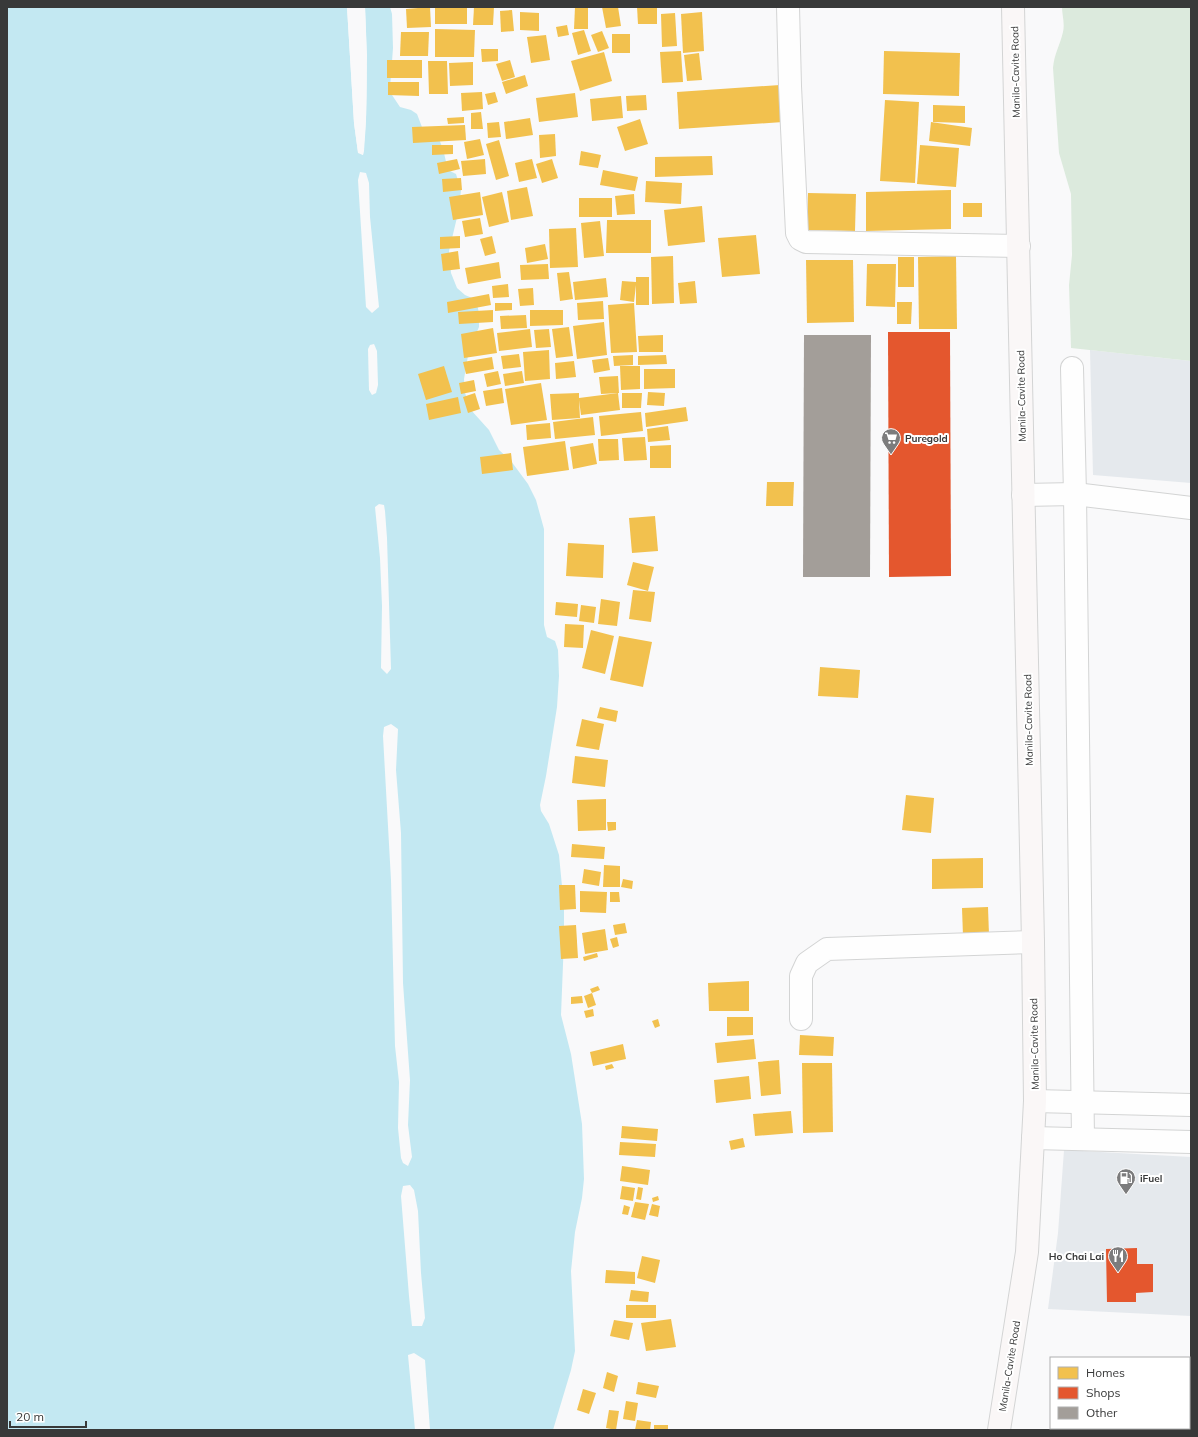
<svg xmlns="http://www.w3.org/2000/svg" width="1198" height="1437" font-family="Mulish,sans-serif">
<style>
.built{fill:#e5e9ed}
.green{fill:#dceadd}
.water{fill:#c3e8f2}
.pier{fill:#f9f9fa}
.homes{fill:#f2c14e}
.shops{fill:#e4572e}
.building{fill:#a39e99}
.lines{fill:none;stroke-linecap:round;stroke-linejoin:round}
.street-casing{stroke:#d3d4d4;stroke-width:24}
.secondary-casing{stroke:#d3d4d4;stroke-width:24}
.street{stroke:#fefefe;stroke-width:22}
.secondary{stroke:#faf7f7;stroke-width:22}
.labels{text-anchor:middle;stroke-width:4;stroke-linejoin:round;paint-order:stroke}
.street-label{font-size:10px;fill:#383939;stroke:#fff}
.poi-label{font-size:10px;font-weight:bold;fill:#383939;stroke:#fff;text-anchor:start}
</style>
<rect width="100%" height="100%" fill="#f9f9fa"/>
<g class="built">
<polygon points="1090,350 1191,361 1191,483 1093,475"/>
<polygon points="1064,1150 1191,1157 1191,1316 1048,1309 1058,1233"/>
</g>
<path class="green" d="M1062 7H1191V361L1071 348 1069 285 1072 255 1071 194 1059 153 1053 68C1054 54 1060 45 1063 32 1065 23 1062 15 1062 7Z"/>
<path class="water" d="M7 7H347L354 123 358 152 363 155 364 151C368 103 367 55 365 7H390L392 14 393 48 390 88 392 95 400 107 411 110 417 114 425 135 439 139 443 149 448 170 456 174 461 190 459 209 449 251 451 273 457 288 465 295 472 298 477 304 479 313V327L469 350 464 379 465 393 471 410 489 430 499 450 511 461 528 484 536 500 544 529V625L547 637 555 641 558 650 559 676 557 707 546 776 540 805 541 811 549 824 559 855 564 907V939L561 1015 571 1054 582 1124 584 1179 582 1198 575 1232 571 1271 575 1351 571 1370 553 1430H7Z"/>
<g class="pier">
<polygon points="347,7 349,7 356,123 360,151 362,152 364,120 365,55 363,7 365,7 367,55 366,121 363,155 358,153 354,123"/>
<polygon points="360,172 366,173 369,183 370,217 379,307 372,313 366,307 358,180"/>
<polygon points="374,344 377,351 378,385 376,393 372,395 369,390 368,349 370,345"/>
<polygon points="379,504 384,505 385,511 387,538 391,669 387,674 381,668 382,606 380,558 375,507"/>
<polygon points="391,724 398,729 396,770 401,833 403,983 410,1080 408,1125 412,1157 408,1166 403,1163 401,1158 398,1128 399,1082 395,1046 391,880 383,736 384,727"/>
<polygon points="410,1185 414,1190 418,1211 421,1273 425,1318 422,1326 412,1326 409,1296 401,1196 403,1186"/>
<polygon points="414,1353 425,1360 430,1430 415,1430 408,1355"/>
</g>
<g class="homes">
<polygon points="430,7 431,27 407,28 406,9"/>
<rect x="435" y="7" width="32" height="17"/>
<polygon points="474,7 494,7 493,25 473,25"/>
<polygon points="575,7 588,7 588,29 574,29"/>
<polygon points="602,7 618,7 621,26 606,28"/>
<polygon points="637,7 657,7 657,24 638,24"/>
<polygon points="512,10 514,31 501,32 500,11"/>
<polygon points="520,12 539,13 539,31 520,30"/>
<polygon points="702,12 704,51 683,53 681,14"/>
<polygon points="675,13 677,46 662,47 661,14"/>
<polygon points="567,25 569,35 558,37 556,27"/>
<polygon points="435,29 475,30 474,57 435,57"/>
<polygon points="584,30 591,51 578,55 572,33"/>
<polygon points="602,31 609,48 598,52 591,35"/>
<polygon points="401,32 429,32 428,56 400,56"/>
<rect x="612" y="34" width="18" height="19"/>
<polygon points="546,35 550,60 531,63 527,37"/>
<polygon points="481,49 498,49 498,61 482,62"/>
<polygon points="681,51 683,82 662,83 660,52"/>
<polygon points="884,51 960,53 959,96 883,94"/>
<polygon points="604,52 612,81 580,91 571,61"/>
<polygon points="699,53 702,80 687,81 684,55"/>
<rect x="387" y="60" width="35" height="18"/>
<polygon points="510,60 515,77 502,81 496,64"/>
<polygon points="428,61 447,61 448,94 429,94"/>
<polygon points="473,62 473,85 450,86 449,63"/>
<polygon points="525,75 528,86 506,94 502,82"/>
<polygon points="388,82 419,82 419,96 388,95"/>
<polygon points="780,85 783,122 679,129 677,92"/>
<polygon points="482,92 483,109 462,111 461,93"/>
<polygon points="495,92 498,102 488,105 485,94"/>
<polygon points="575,93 578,117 539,122 536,98"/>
<polygon points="646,95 647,110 627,111 626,96"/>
<polygon points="621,96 623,118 592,121 590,99"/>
<polygon points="885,100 919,102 915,183 880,181"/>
<polygon points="933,105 965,106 965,123 933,122"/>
<polygon points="481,112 483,129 471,129 471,113"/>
<polygon points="464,117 464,123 448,124 447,118"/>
<polygon points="530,118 533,135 506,139 504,122"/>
<polygon points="640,119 648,144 625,151 617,127"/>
<polygon points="499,122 501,137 488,138 487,123"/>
<polygon points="931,122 972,128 970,146 929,141"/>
<polygon points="465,125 466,140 413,143 412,127"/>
<polygon points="555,134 556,156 540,158 539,135"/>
<polygon points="480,139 484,155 467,159 464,142"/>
<polygon points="499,140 509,176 496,180 486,144"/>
<polygon points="432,145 453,145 453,154 432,155"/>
<polygon points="920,145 959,148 956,187 917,184"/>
<polygon points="581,151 601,155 598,168 579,165"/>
<polygon points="712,156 713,175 655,177 655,157"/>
<polygon points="457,159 460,169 439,174 437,163"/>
<polygon points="485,159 486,174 463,176 461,161"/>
<polygon points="532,159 537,178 519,182 515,163"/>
<polygon points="552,159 558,178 542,183 536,164"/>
<polygon points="603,170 638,177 635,191 600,185"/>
<polygon points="461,178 462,190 443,192 442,179"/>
<polygon points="646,181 682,183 681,204 645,202"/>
<polygon points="527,187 533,216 511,220 507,191"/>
<polygon points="951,190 951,229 866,231 866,192"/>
<polygon points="480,192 483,215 453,220 449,197"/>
<polygon points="502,192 509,222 489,227 482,197"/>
<polygon points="808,193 856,194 855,231 807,230"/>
<polygon points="634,194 635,214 617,215 615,196"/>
<rect x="579" y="198" width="33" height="19"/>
<rect x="963" y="203" width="19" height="14"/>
<polygon points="702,206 705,242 668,246 664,210"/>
<polygon points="480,218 483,234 465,237 462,221"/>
<polygon points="607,220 651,220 651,253 606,253"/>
<polygon points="600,221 604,256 584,258 581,223"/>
<polygon points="576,228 578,267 550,268 549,229"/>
<polygon points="756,235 760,274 722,277 718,238"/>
<polygon points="460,236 460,248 440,249 440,237"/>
<polygon points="492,236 496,253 485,256 480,239"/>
<polygon points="545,244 548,259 527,263 525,248"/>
<polygon points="458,251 460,269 443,271 441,254"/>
<polygon points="673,256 674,303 652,304 651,257"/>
<polygon points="956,256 957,329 919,329 918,257"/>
<rect x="898" y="257" width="16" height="30"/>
<polygon points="806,260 853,260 854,322 807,323"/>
<polygon points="499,262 501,278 468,284 465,268"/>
<polygon points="548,264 549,279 521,280 520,265"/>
<polygon points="867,264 896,264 895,307 866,306"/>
<polygon points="569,272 573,299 560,301 557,273"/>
<polygon points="636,277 649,277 649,305 636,305 636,285 634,302 620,300 622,281 636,282"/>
<polygon points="606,278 608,297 575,300 573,282"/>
<polygon points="695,281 697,303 680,304 678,283"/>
<polygon points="508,284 509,297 493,298 492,286"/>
<polygon points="533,288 534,305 520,306 518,289"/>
<polygon points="489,294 491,305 448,313 447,302"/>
<polygon points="603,301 604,319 578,320 577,303"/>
<polygon points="897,302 912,302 911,324 897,324"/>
<polygon points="495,303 512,303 512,310 495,311"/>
<polygon points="634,303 637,352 611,353 608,305"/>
<polygon points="493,310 493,322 459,324 458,312"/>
<polygon points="530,310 563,310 563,325 530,326"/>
<polygon points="526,315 527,328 501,329 500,316"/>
<polygon points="604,322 607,355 577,359 573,326"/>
<polygon points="569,327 573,356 556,358 552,329"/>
<polygon points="493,328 497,353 464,358 461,334"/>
<polygon points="530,329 532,347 499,351 497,333"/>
<polygon points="549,329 551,347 536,348 534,330"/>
<polygon points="663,335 663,352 639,352 638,336"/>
<polygon points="549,350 550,379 525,381 523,352"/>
<polygon points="519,354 521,367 503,369 501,356"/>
<polygon points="633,355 633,365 614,366 613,356"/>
<polygon points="666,355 667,364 638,365 638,356"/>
<polygon points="492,357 494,369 466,374 463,362"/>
<polygon points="608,358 610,370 594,373 592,360"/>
<polygon points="574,361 576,377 556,379 555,363"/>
<polygon points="444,366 452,392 426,400 418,374"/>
<polygon points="620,366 640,366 640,389 621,390"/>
<polygon points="644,369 675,369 675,388 644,389"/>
<polygon points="498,371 501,384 487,387 484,374"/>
<polygon points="522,371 524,383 505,386 503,374"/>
<polygon points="618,376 619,393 601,394 599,377"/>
<polygon points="474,380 476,391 461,394 459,383"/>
<polygon points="541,383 547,420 511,425 505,389"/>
<polygon points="502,388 504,403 486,406 483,391"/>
<polygon points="648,392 665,393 664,406 647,405"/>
<polygon points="475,393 480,409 468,413 463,397"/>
<polygon points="579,393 579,398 618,393 620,410 581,415 579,400 580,418 552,420 550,394"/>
<polygon points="622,393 642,393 641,408 622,408"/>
<polygon points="458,397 461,413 429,420 426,404"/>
<polygon points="686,407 688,421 646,427 645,413"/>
<polygon points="641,412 643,431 601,436 599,416"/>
<polygon points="593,417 595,435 555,439 553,422"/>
<polygon points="550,423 551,438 527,440 526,425"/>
<polygon points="668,426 670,440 648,442 647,429"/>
<polygon points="645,437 647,460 624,461 622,438"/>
<polygon points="598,439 618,439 619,460 599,461"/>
<polygon points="565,441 569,470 527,476 523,447"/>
<polygon points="593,443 597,464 573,469 570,447"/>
<polygon points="671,445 671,468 650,468 650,446"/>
<polygon points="511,453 513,470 482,474 480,457"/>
<polygon points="767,482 794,482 793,506 766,506"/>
<polygon points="655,516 658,551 632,553 629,518"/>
<polygon points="568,543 604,545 603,578 566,576"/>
<polygon points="633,562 654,567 648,591 627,585"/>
<polygon points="633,590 655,592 651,622 629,619"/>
<polygon points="601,599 620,602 617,626 598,624"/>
<polygon points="556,602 578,604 577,617 555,615"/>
<polygon points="581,605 596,607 594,623 579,621"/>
<polygon points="565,624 584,625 583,648 564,647"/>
<polygon points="591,630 614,636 605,674 582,668"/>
<polygon points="619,636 652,642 643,687 610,680"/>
<polygon points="820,667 860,670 858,698 818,696"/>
<polygon points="600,707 618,711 616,722 597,718"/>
<polygon points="582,719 604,724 599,750 576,746"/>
<polygon points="575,756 608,760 605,787 572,783"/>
<polygon points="906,795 934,798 931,833 902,830"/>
<polygon points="606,799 606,830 578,831 577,800"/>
<polygon points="607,822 616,822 616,830 608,831"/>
<polygon points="572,844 605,847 604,859 571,857"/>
<polygon points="983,858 983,888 932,889 932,859"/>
<polygon points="604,865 620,866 620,887 603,887"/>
<polygon points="584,869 601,872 599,886 582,883"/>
<polygon points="623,879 633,881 632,889 621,887"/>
<polygon points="559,885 575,885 576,909 560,910"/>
<polygon points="580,891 607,892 606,913 580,912"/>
<polygon points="610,892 619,892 620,902 610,902"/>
<polygon points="988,907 989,935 963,936 962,908"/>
<polygon points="625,923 627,933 615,935 613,925"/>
<polygon points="576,925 578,958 561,959 559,926"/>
<polygon points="605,929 608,950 585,954 582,933"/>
<polygon points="617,937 619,946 613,948 610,939"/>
<polygon points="597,953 598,957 584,961 583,957"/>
<polygon points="749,981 749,1011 709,1011 708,983"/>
<polygon points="598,986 600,990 592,993 590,989"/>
<polygon points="592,993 596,1005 588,1008 584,996"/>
<polygon points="582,996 583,1003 571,1004 571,997"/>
<polygon points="593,1009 594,1016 586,1018 584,1011"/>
<polygon points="727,1017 753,1017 753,1035 727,1036"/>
<polygon points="658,1019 660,1026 655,1028 652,1021"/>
<polygon points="800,1035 834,1037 833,1056 799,1055"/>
<polygon points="754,1039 756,1059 717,1063 715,1043"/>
<polygon points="623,1044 626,1059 593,1066 590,1052"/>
<polygon points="779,1060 781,1094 761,1096 758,1062"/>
<polygon points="802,1063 832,1063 833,1132 803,1133"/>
<polygon points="612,1064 614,1068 606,1070 605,1066"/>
<polygon points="749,1076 751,1099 716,1103 714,1080"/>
<polygon points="791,1111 793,1133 755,1136 753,1114"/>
<polygon points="622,1126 658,1129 657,1141 621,1138"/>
<polygon points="743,1138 745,1147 731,1150 729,1141"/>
<polygon points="620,1142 656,1144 655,1157 619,1155"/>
<polygon points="622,1166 650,1170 648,1185 620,1181"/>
<polygon points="622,1186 635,1188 633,1201 620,1199"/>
<polygon points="638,1187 643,1188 641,1200 636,1199"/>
<polygon points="658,1196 659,1200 653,1202 652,1198"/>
<polygon points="635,1202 649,1204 645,1220 631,1217"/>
<polygon points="652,1204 660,1206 658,1217 649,1215"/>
<polygon points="624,1205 630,1207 628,1215 622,1214"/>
<polygon points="642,1256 660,1260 655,1283 637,1278"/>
<polygon points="606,1270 635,1272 635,1284 605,1283"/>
<polygon points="631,1290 649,1292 648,1302 629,1301"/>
<rect x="626" y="1305" width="30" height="13"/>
<polygon points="671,1319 676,1347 646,1351 641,1323"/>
<polygon points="614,1320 633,1323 629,1340 610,1336"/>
<polygon points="607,1372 618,1376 614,1392 603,1388"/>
<polygon points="638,1382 659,1386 656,1398 636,1394"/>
<polygon points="583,1389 596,1393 589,1414 577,1410"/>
<polygon points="626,1401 638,1403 635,1421 623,1419"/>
<polygon points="609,1410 619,1411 616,1430 606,1428"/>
<polygon points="637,1420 651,1422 650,1430 635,1430"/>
<rect x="654" y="1425" width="14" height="5"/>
</g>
<g class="shops">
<polygon points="888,332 950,332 951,576 889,577"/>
<polygon points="1137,1248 1137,1264 1153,1264 1153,1292 1136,1293 1136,1302 1107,1302 1106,1249"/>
</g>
<polygon class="building" points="804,335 871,335 870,577 803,577"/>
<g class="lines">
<defs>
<g id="street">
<polyline points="788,7 790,86 797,233 800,239 806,242 1019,246"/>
<polyline points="1072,368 1075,494 1083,1139"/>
<polyline points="1023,495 1075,494 1191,508"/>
<polyline points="801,1019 801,976 807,963 827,949 1033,942"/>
<polyline points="1035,1101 1191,1105"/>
<polyline points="1033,1138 1191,1142"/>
</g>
<polyline id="secondary" points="999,1430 1027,1252 1035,1101 1033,942 1013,7"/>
</defs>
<use href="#street" class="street-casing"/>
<use href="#secondary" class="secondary-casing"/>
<use href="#street" class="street"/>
<use href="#secondary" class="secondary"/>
</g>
<defs>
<symbol id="supermarket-pin" viewBox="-11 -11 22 30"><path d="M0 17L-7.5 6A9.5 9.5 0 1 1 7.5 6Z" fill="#7c7c7d" stroke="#fff"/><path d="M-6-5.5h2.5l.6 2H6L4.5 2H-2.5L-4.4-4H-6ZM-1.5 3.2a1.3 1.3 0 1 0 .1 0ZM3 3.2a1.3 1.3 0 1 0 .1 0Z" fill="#fff"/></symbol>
<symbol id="fuel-pin" viewBox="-11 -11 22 30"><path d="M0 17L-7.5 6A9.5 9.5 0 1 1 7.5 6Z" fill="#7c7c7d" stroke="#fff"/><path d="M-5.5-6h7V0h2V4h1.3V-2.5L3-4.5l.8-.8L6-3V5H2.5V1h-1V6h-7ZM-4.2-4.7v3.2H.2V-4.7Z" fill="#fff"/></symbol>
<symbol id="restaurant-pin" viewBox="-11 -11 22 30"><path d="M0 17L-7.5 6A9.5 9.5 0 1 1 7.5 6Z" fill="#7c7c7d" stroke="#fff"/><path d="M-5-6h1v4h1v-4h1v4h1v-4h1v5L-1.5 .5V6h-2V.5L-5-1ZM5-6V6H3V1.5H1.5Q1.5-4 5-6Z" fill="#fff"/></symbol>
</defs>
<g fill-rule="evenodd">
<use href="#supermarket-pin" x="880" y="427" width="22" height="30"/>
<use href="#fuel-pin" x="1115" y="1167" width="22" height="30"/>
<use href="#restaurant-pin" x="1107" y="1245" width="22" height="30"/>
</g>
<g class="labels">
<g class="street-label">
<text transform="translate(1015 72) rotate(-91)" y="4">Manila-Cavite Road</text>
<text transform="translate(1021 396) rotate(-91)" y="4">Manila-Cavite Road</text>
<text transform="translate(1028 720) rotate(-91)" y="4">Manila-Cavite Road</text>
<text transform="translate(1034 1044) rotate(-91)" y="4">Manila-Cavite Road</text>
<text transform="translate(1009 1366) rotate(-81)" y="4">Manila-Cavite Road</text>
</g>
<g class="poi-label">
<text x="905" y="442">Puregold</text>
<text x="1140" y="1182">iFuel</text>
<text x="1104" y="1260" text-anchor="end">Ho Chai Lai</text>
</g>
</g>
<rect width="1198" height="1437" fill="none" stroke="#383939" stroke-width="16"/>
<rect x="1050" y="1357" width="140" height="72" fill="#ffffff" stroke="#afb0b0"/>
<rect x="1058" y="1367" width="20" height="12" fill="#f2c14e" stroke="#afb0b0"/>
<text x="1086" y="1377" font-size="12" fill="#383939">Homes</text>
<rect x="1058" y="1387" width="20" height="12" fill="#e4572e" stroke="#afb0b0"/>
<text x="1086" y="1397" font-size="12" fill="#383939">Shops</text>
<rect x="1058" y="1407" width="20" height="12" fill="#a39e99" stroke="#afb0b0"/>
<text x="1086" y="1417" font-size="12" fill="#383939">Other</text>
<path d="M10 1421v6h76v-6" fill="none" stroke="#383939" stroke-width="2"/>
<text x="16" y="1421" font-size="12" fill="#383939" stroke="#ffffff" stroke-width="3" paint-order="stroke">20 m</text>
</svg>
